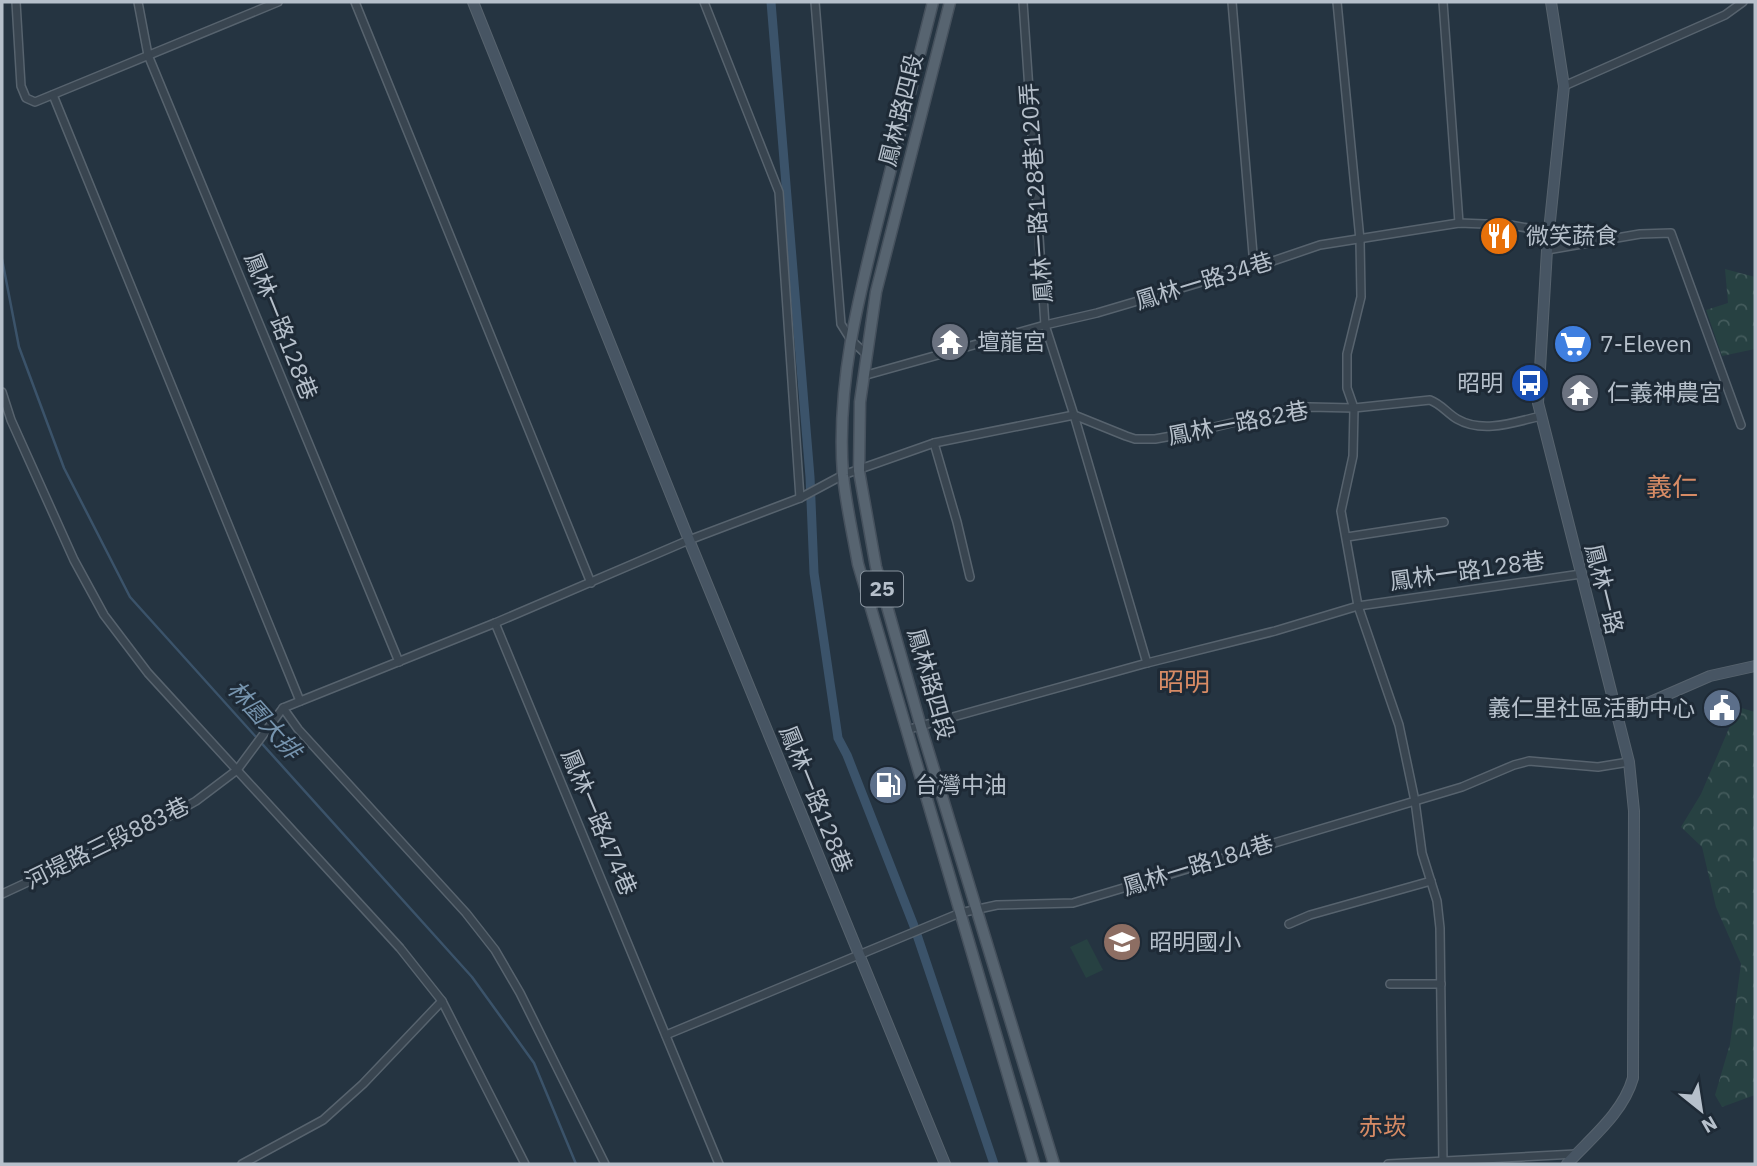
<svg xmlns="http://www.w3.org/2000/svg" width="1757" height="1166" font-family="'IBM Plex Sans','Noto Sans TC',sans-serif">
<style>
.forest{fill:url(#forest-crowns)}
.pitch{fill:#274142}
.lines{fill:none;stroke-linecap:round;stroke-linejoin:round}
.stream{stroke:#3b536a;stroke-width:2.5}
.canal{stroke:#3b536a;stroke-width:9}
.street-casing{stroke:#57636e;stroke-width:10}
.secondary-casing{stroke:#57636e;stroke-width:12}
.primary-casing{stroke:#46515d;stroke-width:13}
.street{stroke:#394550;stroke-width:7}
.secondary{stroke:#475563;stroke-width:10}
.primary{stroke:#576470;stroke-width:10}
.labels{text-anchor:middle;stroke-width:6;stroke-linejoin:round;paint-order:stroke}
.shield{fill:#1e2a36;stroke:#88939e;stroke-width:2}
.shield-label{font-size:21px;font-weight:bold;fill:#b6c0cb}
.street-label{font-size:23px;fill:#b6c0cb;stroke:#1e2a36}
.poi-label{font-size:23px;fill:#b6c0cb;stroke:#1e2a36;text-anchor:start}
.water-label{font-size:24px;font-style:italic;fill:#7694ae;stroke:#1e2a36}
.neighbourhood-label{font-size:24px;fill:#d78b65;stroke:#1e2a36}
.quarter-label{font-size:26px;fill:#d78b65;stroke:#1e2a36}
</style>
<defs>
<pattern id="forest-crowns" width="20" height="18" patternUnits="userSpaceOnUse" patternTransform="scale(1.75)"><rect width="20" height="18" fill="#274142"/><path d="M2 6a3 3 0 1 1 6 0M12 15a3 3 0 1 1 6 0" fill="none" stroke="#445b5c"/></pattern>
</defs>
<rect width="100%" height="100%" fill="#253441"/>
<g class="forest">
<polygon points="1725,269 1755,277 1755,349 1722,356 1706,310 1728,303"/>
<polygon points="1738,707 1755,712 1755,1095 1722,1107 1715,1095 1730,1044 1741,964 1716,907 1702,847 1681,827 1701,794"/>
</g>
<polygon class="pitch" points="1087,939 1103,970 1086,978 1070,947"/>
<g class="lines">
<polyline class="stream" points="2,259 19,347 64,468 130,597 472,977 534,1063 576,1164"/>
<polyline class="canal" points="771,2 810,477 814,573 838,738 847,755 914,926 994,1164"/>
<defs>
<g id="street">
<polyline points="16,2 21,86 26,98 35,102 278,2"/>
<polyline points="138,2 148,55 399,662"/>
<polyline points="355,2 591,583"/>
<polyline points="704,2 779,192 800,498"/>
<polyline points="815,2 841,324 851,340 866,354"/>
<polyline points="1023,2 1045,325 1074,415 1147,663"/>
<polyline points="1232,2 1254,266"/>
<polyline points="1337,2 1360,240 1361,297 1347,354 1347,388 1354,408 1353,456 1341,511 1358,606 1399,725 1415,801 1422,853 1437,901 1440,928 1443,1164"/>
<polyline points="1443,2 1459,223"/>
<polyline points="1564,86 1725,15 1743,2"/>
<polyline points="53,95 300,701"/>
<polyline points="1547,250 1640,234 1671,233 1741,425"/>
<polyline points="863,376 1045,325 1097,313 1273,261 1320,245 1459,223 1510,225 1550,232"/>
<polyline points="2,392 11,420 74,560 104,615 148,673 400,948 442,1001 525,1164"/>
<polyline points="934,443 957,522 970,577"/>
<polyline points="1347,537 1444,522"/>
<polyline points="495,623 719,1164"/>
<polyline points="283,708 298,729 466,913 495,950 520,993 605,1164"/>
<polyline points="906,730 1147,663 1275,631 1358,606 1581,574"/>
<path d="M2 894 166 818 196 801 237 770 283 708 495 623 689 540 800 498 843 475 934 443 1074 415 1126 436 1135 439H1155L1194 432 1285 410 1309 407 1354 408 1430 400C1441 404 1447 413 1457 419 1483 434 1515 422 1541 416"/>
<polyline points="1289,924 1310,915 1431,881"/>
<polyline points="1390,984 1441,984"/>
<polyline points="666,1035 960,913 997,905 1073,903 1462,787 1514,765 1529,761 1598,767 1629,762"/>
<polyline points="242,1164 323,1120 363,1084 442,1001"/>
<polyline points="1388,1164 1576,1154"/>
</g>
<g id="secondary">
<polyline points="473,2 689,540 945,1164"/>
<path d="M1551 2 1564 86 1547 250 1538 403 1629 762 1634 811 1633 1078C1623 1113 1591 1138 1567 1164"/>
<polyline points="1618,716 1710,676 1755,666"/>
</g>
<g id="primary">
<path d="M933 2C916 70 899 139 881 208 859 295 836 384 843 475 846 505 853 535 858 564L1034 1164"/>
<polyline points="950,2 876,292 860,402 859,471 876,567 921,727 1054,1164"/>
</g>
</defs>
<use href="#street" class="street-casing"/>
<use href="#secondary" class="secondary-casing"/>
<use href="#primary" class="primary-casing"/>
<use href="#street" class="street"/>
<use href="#secondary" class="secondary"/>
<use href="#primary" class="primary"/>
</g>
<defs>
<symbol id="restaurant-disc" viewBox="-11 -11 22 22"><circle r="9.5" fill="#e8710a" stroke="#1e2a36"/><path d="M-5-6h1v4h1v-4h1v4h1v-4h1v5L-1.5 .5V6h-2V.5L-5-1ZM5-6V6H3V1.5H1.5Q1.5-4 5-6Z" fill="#fff"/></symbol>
<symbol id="temple-disc" viewBox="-11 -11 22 22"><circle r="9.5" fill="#6b7280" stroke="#1e2a36"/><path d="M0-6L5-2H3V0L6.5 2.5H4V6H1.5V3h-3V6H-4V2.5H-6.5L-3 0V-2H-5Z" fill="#fff"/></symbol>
<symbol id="supermarket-disc" viewBox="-11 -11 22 22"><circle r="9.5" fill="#3f7fe0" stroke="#1e2a36"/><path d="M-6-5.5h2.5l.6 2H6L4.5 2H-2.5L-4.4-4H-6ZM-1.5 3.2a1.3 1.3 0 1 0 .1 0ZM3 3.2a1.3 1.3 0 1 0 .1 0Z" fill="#fff"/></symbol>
<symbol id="bus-disc" viewBox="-11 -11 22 22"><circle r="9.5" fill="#1a4fb4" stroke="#1e2a36"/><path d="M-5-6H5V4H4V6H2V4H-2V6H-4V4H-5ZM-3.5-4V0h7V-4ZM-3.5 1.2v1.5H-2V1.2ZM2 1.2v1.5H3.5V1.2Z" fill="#fff"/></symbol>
<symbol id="civic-disc" viewBox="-11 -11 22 22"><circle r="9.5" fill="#5c6f8a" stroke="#1e2a36"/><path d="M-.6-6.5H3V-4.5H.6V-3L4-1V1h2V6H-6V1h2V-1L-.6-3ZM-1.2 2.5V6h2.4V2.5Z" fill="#fff"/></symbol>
<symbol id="fuel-disc" viewBox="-11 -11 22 22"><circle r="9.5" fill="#5c6f8a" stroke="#1e2a36"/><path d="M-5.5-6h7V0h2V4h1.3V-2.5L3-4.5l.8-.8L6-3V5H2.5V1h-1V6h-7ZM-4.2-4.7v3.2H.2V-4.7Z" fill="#fff"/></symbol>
<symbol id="school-disc" viewBox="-11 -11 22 22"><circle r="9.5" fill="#8d6e63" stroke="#1e2a36"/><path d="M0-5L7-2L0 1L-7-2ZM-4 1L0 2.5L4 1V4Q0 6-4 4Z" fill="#fff"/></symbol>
</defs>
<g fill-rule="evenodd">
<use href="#restaurant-disc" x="1477" y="214" width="44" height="44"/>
<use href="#temple-disc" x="928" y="320" width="44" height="44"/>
<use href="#supermarket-disc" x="1551" y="322" width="44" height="44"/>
<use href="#bus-disc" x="1508" y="361" width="44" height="44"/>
<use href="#temple-disc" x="1558" y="371" width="44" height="44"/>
<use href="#civic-disc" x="1700" y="686" width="44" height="44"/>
<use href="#fuel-disc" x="866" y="763" width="44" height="44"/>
<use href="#school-disc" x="1100" y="920" width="44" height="44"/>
</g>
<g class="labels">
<rect class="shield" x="861" y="571.5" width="42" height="35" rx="5"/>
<g class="shield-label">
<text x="882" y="596">25</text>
</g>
<g class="street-label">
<text transform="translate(901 110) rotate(-76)" y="8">鳳林路四段</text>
<text transform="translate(1036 193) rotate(-94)" y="8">鳳林一路128巷120弄</text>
<text transform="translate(1204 281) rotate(-17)" y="8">鳳林一路34巷</text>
<text transform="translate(281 326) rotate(68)" y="8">鳳林一路128巷</text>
<text transform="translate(1238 423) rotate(-11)" y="8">鳳林一路82巷</text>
<text transform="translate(1467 571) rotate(-8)" y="8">鳳林一路128巷</text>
<text transform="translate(1604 589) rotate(76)" y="8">鳳林一路</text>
<text transform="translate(931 684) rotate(74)" y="8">鳳林路四段</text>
<text transform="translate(816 799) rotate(68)" y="8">鳳林一路128巷</text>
<text transform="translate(599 822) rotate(67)" y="8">鳳林一路474巷</text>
<text transform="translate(107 843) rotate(-26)" y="8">河堤路三段883巷</text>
<text transform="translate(1198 865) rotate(-17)" y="8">鳳林一路184巷</text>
</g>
<g class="poi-label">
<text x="1526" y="244">微笑蔬食</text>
<text x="977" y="350">壇龍宮</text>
<text x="1600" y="352">7-Eleven</text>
<text x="1503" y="391" text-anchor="end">昭明</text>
<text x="1607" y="401">仁義神農宮</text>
<text x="1695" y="716" text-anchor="end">義仁里社區活動中心</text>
<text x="915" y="793">台灣中油</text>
<text x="1149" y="950">昭明國小</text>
</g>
<g class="water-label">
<text transform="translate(264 720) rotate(48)" y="8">林園大排</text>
</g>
<g class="neighbourhood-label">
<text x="1383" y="1135">赤崁</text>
</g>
<g class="quarter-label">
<text x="1672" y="496">義仁</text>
<text x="1184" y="691">昭明</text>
</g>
</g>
<rect width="1757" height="1166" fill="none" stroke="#b6c0cb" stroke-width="7"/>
<g transform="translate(1701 1110) rotate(150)" stroke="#1e2a36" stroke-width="5" paint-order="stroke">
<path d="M0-5L12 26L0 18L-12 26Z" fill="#b6c0cb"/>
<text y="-10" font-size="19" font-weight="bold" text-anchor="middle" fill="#b6c0cb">N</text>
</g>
</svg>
